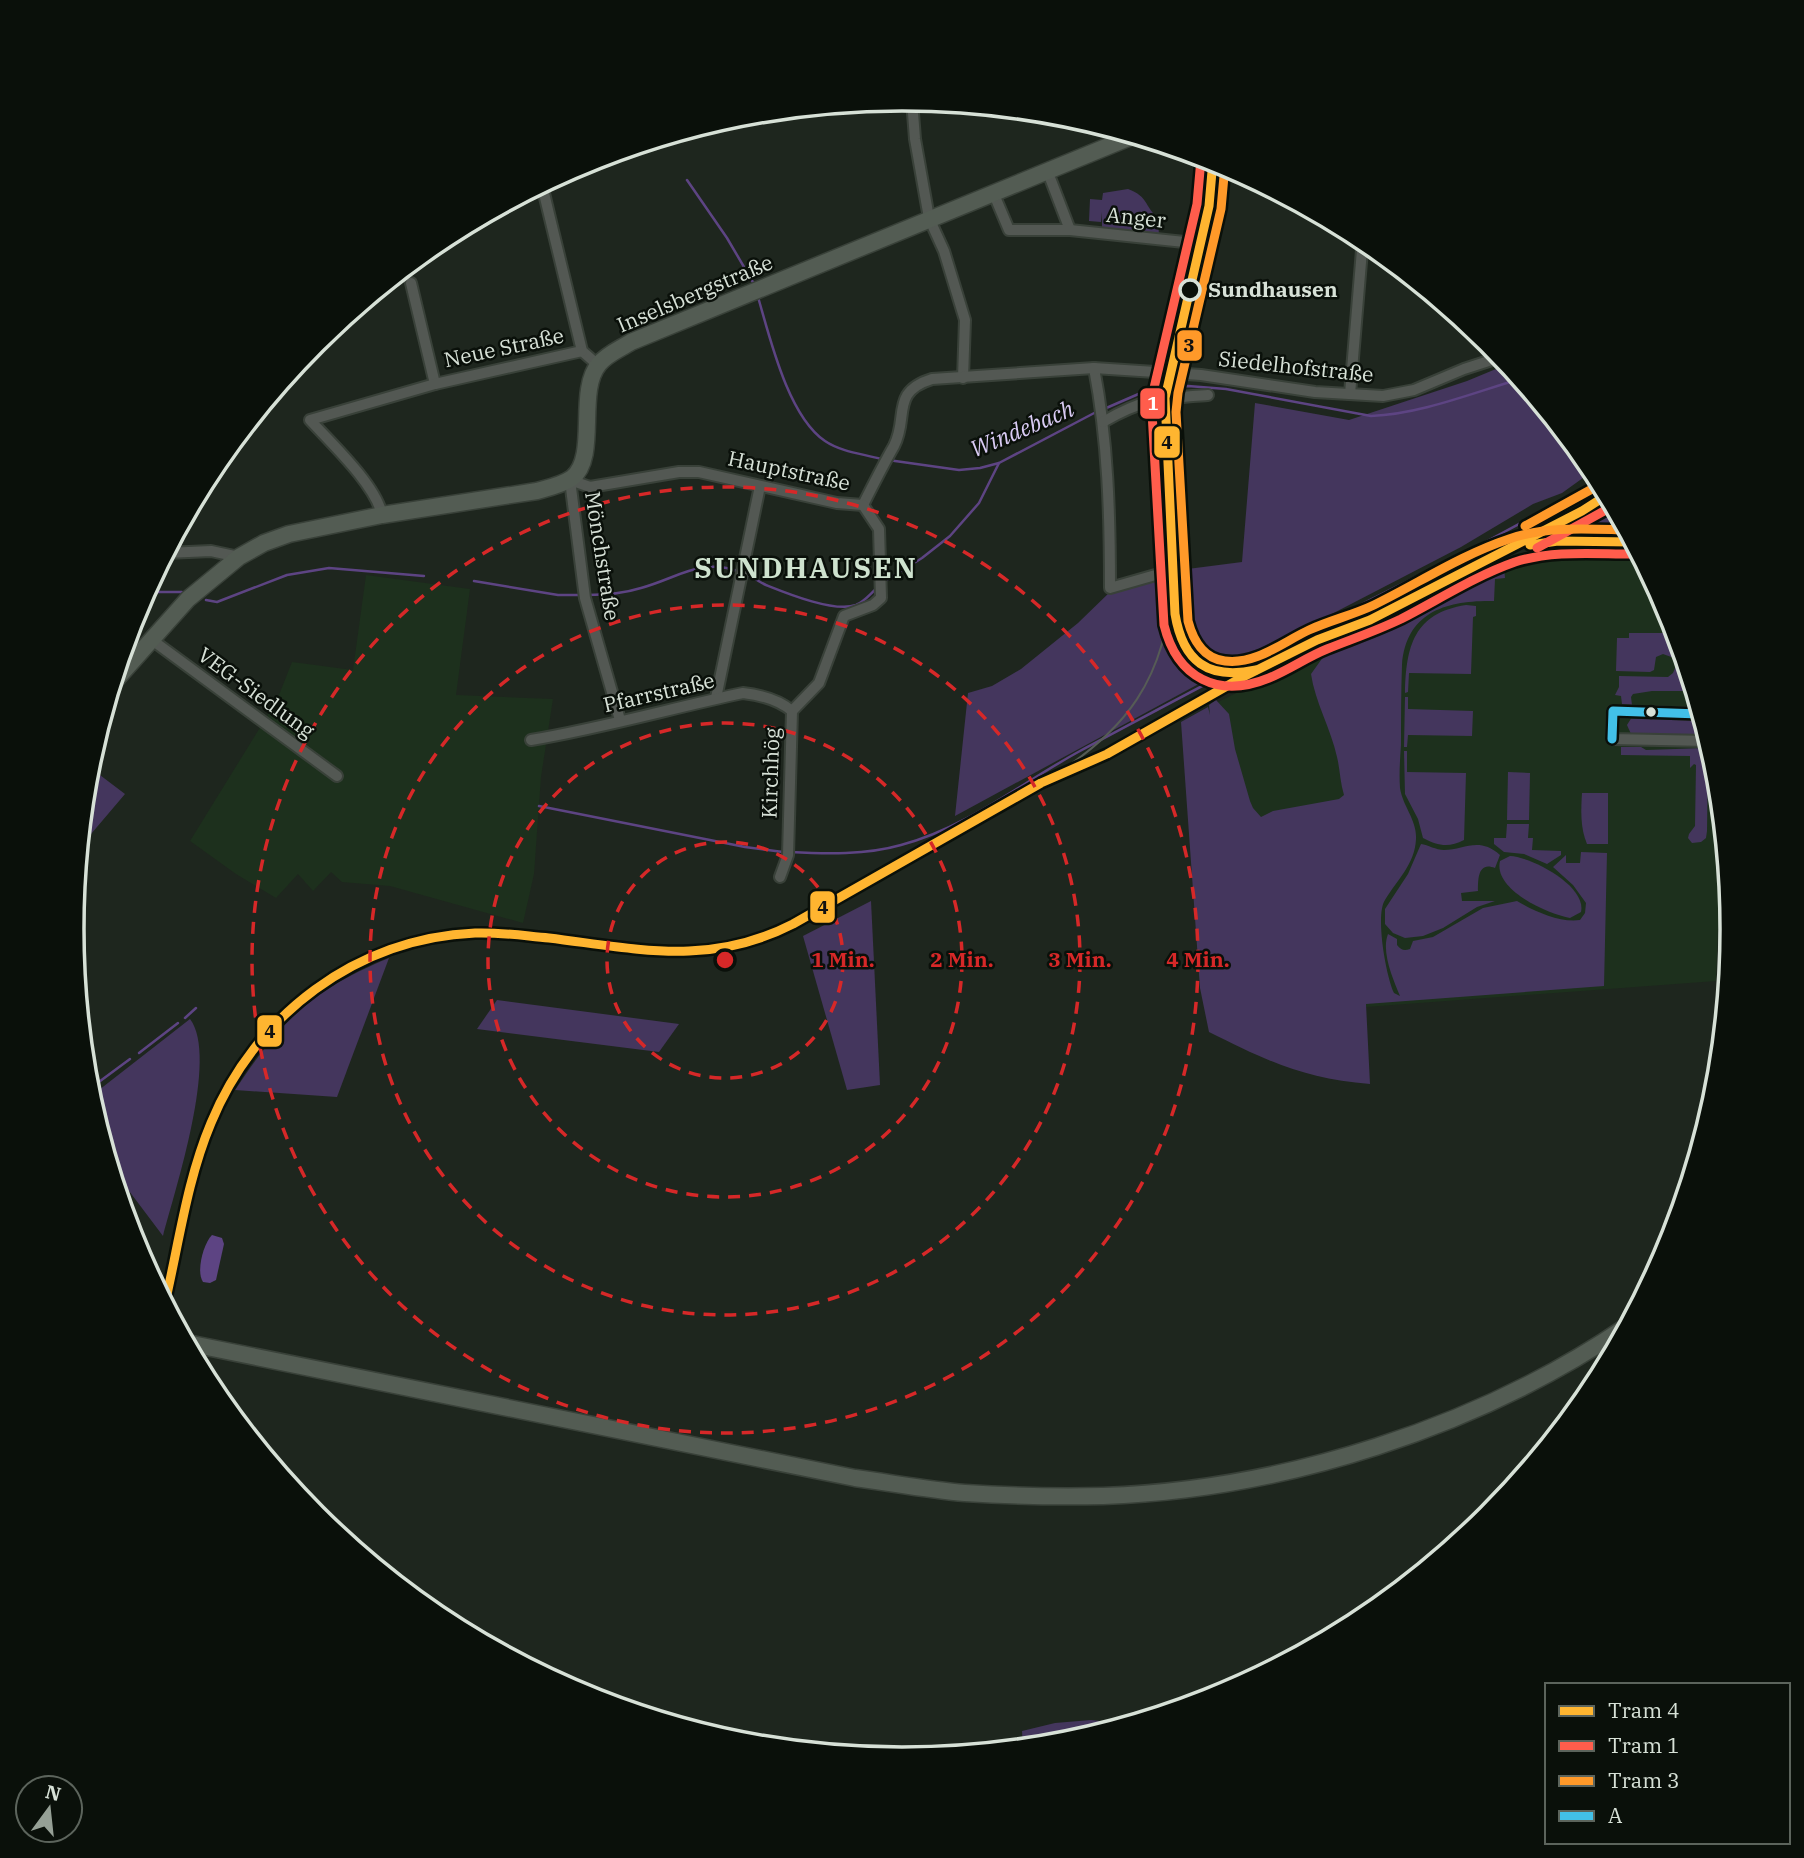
<svg xmlns="http://www.w3.org/2000/svg" width="1804" height="1858" font-family="'IBM Plex Serif',serif">
<style>
.built{fill:#1d301d}
.green{fill:#44365d}
.water{fill:#5d4483}
.lines{fill:none;stroke-linecap:round;stroke-linejoin:round}
.stream{stroke:#5d4483;stroke-width:2.5}
.street-casing{stroke:#394139;stroke-width:14}
.secondary-casing{stroke:#394139;stroke-width:19}
.street{stroke:#535853;stroke-width:10}
.secondary{stroke:#535c53;stroke-width:16}
.tram{stroke:#565c56;stroke-width:2}
.bus-1-casing{stroke:#0a100a;stroke-width:14}
.bus-1{stroke:#42c0e8;stroke-width:9}
.tram-1-casing{stroke:#0a100a;stroke-width:14}
.tram-2-casing{stroke:#0a100a;stroke-width:14}
.tram-3-casing{stroke:#0a100a;stroke-width:14}
.tram-1{stroke:#ffb530;stroke-width:9}
.tram-2{stroke:#ff5d4c;stroke-width:9}
.tram-3{stroke:#ff9929;stroke-width:9}
.ring{fill:none;stroke:#d62828;stroke-width:3.5;stroke-dasharray:12 9}
.stop-dot{fill:#0a100a;stroke:#d7e1d7;stroke-width:3.5}
.bus-dot{fill:#d7e1d7;stroke:#0a100a;stroke-width:2.5}
.labels{text-anchor:middle;stroke-width:5;stroke-linejoin:round;paint-order:stroke}
.street-label{font-size:21px;fill:#d7e1d7;stroke:#0a100a}
.stop-label{font-size:21px;font-weight:bold;fill:#d7e1d7;stroke:#0a100a;text-anchor:start}
.water-label{font-size:23px;font-style:italic;fill:#d9cbf4;stroke:#0a100a}
.district-label{font-size:28px;font-weight:bold;letter-spacing:2px;fill:#cee2ce;stroke:#0a100a}
.rim{fill:none;stroke:#d7e1d7;stroke-width:3.5}
.centre{fill:#d62828;stroke:#0a100a;stroke-width:3.5}
.ring-label{font-size:21px;text-anchor:middle;font-weight:bold;fill:#d62828;stroke:#0a100a;stroke-width:5;stroke-linejoin:round;paint-order:stroke}
.line-badge{stroke:#0a100a;stroke-width:2.5}
.badge-label{font-size:19px;text-anchor:middle;font-weight:bold;fill:#fff}
.pale-badge-label{font-size:19px;text-anchor:middle;font-weight:bold;fill:#111}
</style>
<rect width="100%" height="100%" fill="#1e261e"/>
<g class="built">
<polygon points="1539,550 1636,550 1669,612 1716,767 1722,823 1716,981 1366,1007 1351,992 1369,986 1295,953 1253,955 1235,949 1220,931 1212,733 1208,707 1507,559"/>
<polygon points="366,575 470,589 456,695 553,699 541,777 534,874 523,923 390,886 342,882 331,872 313,891 298,874 276,898 236,874 190,841 277,700 292,662 353,670"/>
</g>
<g class="green">
<path d="M1128 189C1149 197 1144 206 1158 218L1159 236 1102 228V212L1101 222 1089 221 1090 199 1102 200 1103 193Z"/>
<polygon points="1508,364 1594,470 1562,493 1533,504 1461,547 1241,661 955,816 968,693 992,686 1021,669 1078,623 1112,590 1180,570 1242,562 1255,403 1349,420 1467,381"/>
<polygon points="1608,498 1624,527 1617,527 1616,538 1573,536 1566,523 1590,511"/>
<path d="M1503 557 1505 578 1495 579 1494 601C1448 600 1406 611 1402 665 1401 692 1401 719 1401 745 1400 759 1399 774 1400 788 1403 807 1417 820 1416 839 1415 864 1397 880 1385 900 1375 915 1386 976 1394 993L1400 996C1393 979 1381 952 1388 934L1397 939V945C1401 950 1404 951 1410 949L1413 941 1433 937 1483 908 1517 901C1534 911 1560 923 1580 920L1585 913 1586 903 1573 885 1553 867 1566 855V863H1580L1581 852 1607 853 1604 986 1366 1004 1370 1084C1305 1079 1267 1061 1209 1032L1200 988 1181 722 1208 707 1210 715 1209 705 1216 700 1229 714 1235 749 1250 801 1253 808 1261 817 1273 811 1339 799 1344 795C1340 782 1340 769 1337 757 1331 729 1315 702 1311 674L1326 653 1336 649 1341 639Z"/>
<path d="M1466 605 1476 606V616L1473 617 1471 674 1409 673 1408 692 1405 693C1406 646 1414 613 1466 605Z"/>
<polygon points="1629,633 1676,633 1689,676 1685,691 1652,691 1633,694 1631,697 1632,705 1622,704 1621,696 1615,695 1619,687 1619,676 1668,677 1673,673 1676,666 1674,658 1663,654 1656,657 1654,670 1650,672 1616,671 1617,638 1629,638"/>
<polygon points="1405,697 1408,697 1408,709 1473,711 1472,736 1408,735 1407,747 1404,747"/>
<polygon points="1632,717 1699,719 1703,723 1704,730 1698,736 1631,734 1627,725"/>
<polygon points="1621,747 1641,747 1646,750 1705,748 1706,759 1708,760 1707,831 1706,838 1701,842 1692,843 1688,838 1689,834 1695,826 1696,765 1694,764 1690,768 1690,756 1621,755"/>
<path d="M1404 751H1407V772L1466 773 1464 840C1449 848 1438 846 1423 838L1418 819 1405 794Z"/>
<polygon points="88,766 125,794 80,847 88,767"/>
<polygon points="1508,772 1530,773 1529,820 1507,820"/>
<path d="M1582 793H1608V844H1587C1580 828 1581 809 1582 793Z"/>
<polygon points="1507,824 1529,824 1528,838 1533,838 1532,850 1561,851 1561,855 1547,864 1524,854 1504,852 1494,844 1494,838 1506,838"/>
<path d="M1421 844C1428 845 1436 850 1444 850 1464 850 1479 836 1500 855L1495 868C1478 861 1478 879 1478 891L1461 893 1462 901H1495L1477 907 1443 928 1423 936 1405 938 1393 933 1385 924V909L1408 874Z"/>
<path d="M1510 856C1532 857 1587 886 1581 912L1570 918C1548 914 1493 890 1500 861Z"/>
<polygon points="871,901 880,1085 847,1090 803,936"/>
<path d="M389 958 337 1097 235 1090C281 1021 311 990 389 958Z"/>
<polygon points="497,1000 679,1024 659,1052 477,1029"/>
<path d="M190 1019C219 1057 175 1190 163 1236L111 1167 90 1097Z"/>
<polygon points="1091,1720 1128,1724 1064,1743 1023,1747 1022,1731 1055,1723"/>
</g>
<path class="water" d="M212 1235 222 1238 224 1244 216 1280 210 1283 203 1282C196 1272 203 1244 212 1235Z"/>
<g class="lines">
<g class="stream">
<polyline points="675,134 676,138"/>
<polyline points="687,180 727,238 754,284"/>
<path d="M758 297C770 338 788 416 825 441 841 452 864 454 881 459"/>
<path d="M1104 409 1150 389 1188 386 1226 389 1371 416C1421 414 1472 393 1520 379"/>
<polyline points="888,460 959,470 980,468 999,463 1098,411"/>
<path d="M746 574C753 577 759 582 766 585 786 593 835 613 856 605 865 601 870 594 877 588"/>
<polyline points="474,581 558,595 581,595"/>
<polyline points="885,581 922,558 950,536 979,503 999,463"/>
<polyline points="145,592 182,592"/>
<path d="M587 595C604 595 625 593 641 588 678 578 701 557 740 572"/>
<polyline points="206,600 217,602 287,575 329,568 424,576"/>
<polyline points="1338,616 1491,539 1577,493 1598,478"/>
<polyline points="539,806 745,847 783,852"/>
<path d="M790 852C826 854 866 855 901 845 966 828 1021 783 1080 751 1161 708 1242 664 1324 623"/>
<polyline points="185,1018 196,1008"/>
<polyline points="139,1053 178,1023"/>
<polyline points="88,1090 130,1059"/>
</g>
<defs>
<g id="street">
<polyline points="912,100 915,139 929,218 944,251 965,320 963,378"/>
<polyline points="739,115 743,114"/>
<polyline points="1209,159 1211,159"/>
<polyline points="1047,170 1070,230"/>
<polyline points="542,185 582,351 598,365"/>
<polyline points="993,192 1009,230 1070,230 1194,243"/>
<polyline points="411,283 435,384"/>
<path d="M1094 368C1108 441 1110 514 1110 588L1173 570"/>
<polyline points="1163,373 1204,199"/>
<polyline points="1350,394 1363,238"/>
<path d="M1103 422C1144 398 1162 398 1208 395"/>
<path d="M863 505C873 485 883 465 894 446 909 417 890 392 932 379L1094 368 1201 375 1315 392 1383 396 1414 390 1464 369 1501 357"/>
<path d="M382 515C376 485 331 443 310 420L435 384 582 351"/>
<polyline points="166,553 211,551 239,557"/>
<polyline points="152,640 337,776"/>
<polyline points="716,698 760,486"/>
<polyline points="1700,714 1613,711 1612,739 1708,741"/>
<polyline points="620,720 585,598 570,480 590,487 679,472 699,472 837,503 863,505"/>
<path d="M531 740C603 728 672 708 743 693 761 695 778 699 792 711"/>
<polyline points="780,877 788,855 792,711 819,683 844,616 873,605 881,598 879,529 863,505"/>
</g>
<g id="secondary">
<path d="M113 683 188 599 239 557 264 543 289 534 382 515 537 491C548 488 562 485 572 478 599 457 576 391 599 364 607 354 620 349 631 342L1133 136"/>
<path d="M187 1343 855 1478C892 1483 929 1490 965 1493 1011 1496 1057 1497 1103 1496 1282 1490 1479 1427 1627 1326"/>
</g>
</defs>
<use href="#street" class="street-casing"/>
<use href="#secondary" class="secondary-casing"/>
<use href="#street" class="street"/>
<use href="#secondary" class="secondary"/>
<path class="tram" d="M1041 783C1127 733 1167 678 1173 577"/>
<defs>
<polyline id="bus-1" points="1612,739 1613,711 1700,714"/>
</defs>
<use href="#bus-1" class="bus-1-casing"/>
<use href="#bus-1" class="bus-1"/>
<defs>
<g id="tram-1">
<path d="M1213 160 1209 206 1165 398 1175 614C1183 662 1208 680 1256 670"/>
<polyline points="1530,545 1558,541 1632,542"/>
<path d="M165 1303C179 1243 187 1180 211 1123 255 1015 357 938 475 933 500 932 525 936 549 938 639 949 709 967 793 924L1041 783 1107 754 1241 678 1317 640 1370 620 1582 511 1607 495"/>
</g>
<g id="tram-2">
<path d="M1201 159 1197 204 1154 388 1152 412 1164 625C1177 678 1218 699 1269 678 1289 670 1307 657 1327 649 1352 639 1376 631 1401 619 1438 600 1475 576 1515 562 1553 550 1593 554 1632 554"/>
<polyline points="1537,548 1613,506"/>
</g>
<g id="tram-3">
<path d="M1225 165 1221 209 1178 393 1176 412 1188 621C1193 640 1204 659 1225 661 1256 665 1283 642 1309 630 1331 620 1353 615 1374 605 1419 583 1461 555 1509 539 1547 526 1586 529 1625 530"/>
<polyline points="1525,526 1601,484"/>
</g>
</defs>
<use href="#tram-1" class="tram-1-casing"/>
<use href="#tram-2" class="tram-2-casing"/>
<use href="#tram-3" class="tram-3-casing"/>
<use href="#tram-1" class="tram-1"/>
<use href="#tram-2" class="tram-2"/>
<use href="#tram-3" class="tram-3"/>
</g>
<g class="ring">
<circle cx="725" cy="960" r="118"/>
<circle cx="725" cy="960" r="237"/>
<circle cx="725" cy="960" r="355"/>
<circle cx="725" cy="960" r="473"/>
</g>
<circle class="stop-dot" cx="1190" cy="290" r="10"/>
<circle class="bus-dot" cx="1651" cy="712" r="6"/>
<g class="labels">
<g class="street-label">
<text transform="translate(1136 218) rotate(6)" y="7">Anger</text>
<text transform="translate(695 294) rotate(-23)" y="7">Inselsbergstraße</text>
<text transform="translate(504 348) rotate(-12)" y="7">Neue Straße</text>
<text transform="translate(1296 367) rotate(6)" y="7">Siedelhofstraße</text>
<text transform="translate(789 471) rotate(12)" y="7">Hauptstraße</text>
<text transform="translate(602 556) rotate(81)" y="7">Mönchstraße</text>
<text transform="translate(256 693) rotate(36)" y="7">VEG-Siedlung</text>
<text transform="translate(659 693) rotate(-13)" y="7">Pfarrstraße</text>
<text transform="translate(771 773) rotate(-88)" y="7">Kirchhög</text>
</g>
<g class="stop-label">
<text x="1208" y="297">Sundhausen</text>
</g>
<g class="water-label">
<text transform="translate(1022 429) rotate(-23)" y="8">Windebach</text>
</g>
<g class="district-label">
<text x="806" y="578">SUNDHAUSEN</text>
</g>
</g>
<path d="M0 0H1804V1858H0ZM84 929a818 818 0 1 1 1636 0a818 818 0 1 1-1636 0Z" fill="#0a100a" fill-rule="evenodd"/>
<path class="rim" d="M84 929a818 818 0 1 1 1636 0a818 818 0 1 1-1636 0Z"/>
<circle cx="725" cy="960" r="10" class="centre"/>
<g class="ring-label">
<text x="843" y="967">1 Min.</text>
<text x="962" y="967">2 Min.</text>
<text x="1080" y="967">3 Min.</text>
<text x="1198" y="967">4 Min.</text>
</g>
<g class="line-badge">
<rect x="1176" y="329" width="27" height="33" rx="7" fill="#ff9929"/>
<rect x="1139" y="387" width="27" height="33" rx="7" fill="#ff5d4c"/>
<rect x="1153" y="425" width="28" height="34" rx="7" fill="#ffb530"/>
<rect x="809" y="890" width="27" height="34" rx="7" fill="#ffb530"/>
<rect x="256" y="1014" width="27" height="34" rx="7" fill="#ffb530"/>
</g>
<g class="badge-label">
<text x="1153" y="410">1</text>
</g>
<g class="pale-badge-label">
<text x="1189" y="352">3</text>
<text x="1167" y="449">4</text>
<text x="823" y="914">4</text>
<text x="270" y="1038">4</text>
</g>
<rect x="1545" y="1683" width="245" height="161" fill="#0a100a" stroke="#5c645c" stroke-width="2"/>
<rect x="1559" y="1706" width="35" height="10" fill="#ffb530" stroke="#5c645c" stroke-width="2"/>
<text x="1608" y="1718" font-size="21" fill="#d7e1d7">Tram 4</text>
<rect x="1559" y="1741" width="35" height="10" fill="#ff5d4c" stroke="#5c645c" stroke-width="2"/>
<text x="1608" y="1753" font-size="21" fill="#d7e1d7">Tram 1</text>
<rect x="1559" y="1776" width="35" height="10" fill="#ff9929" stroke="#5c645c" stroke-width="2"/>
<text x="1608" y="1788" font-size="21" fill="#d7e1d7">Tram 3</text>
<rect x="1559" y="1811" width="35" height="10" fill="#42c0e8" stroke="#5c645c" stroke-width="2"/>
<text x="1608" y="1823" font-size="21" fill="#d7e1d7">A</text>
<g transform="translate(49 1809) rotate(15)"><circle r="33" fill="#0a100a" stroke="#5c645c" stroke-width="2"/>
<path d="M0-5L12 26L0 18L-12 26Z" fill="#96a096"/>
<text y="-10" font-size="19" font-weight="bold" text-anchor="middle" fill="#d7e1d7">N</text>
</g>
</svg>
